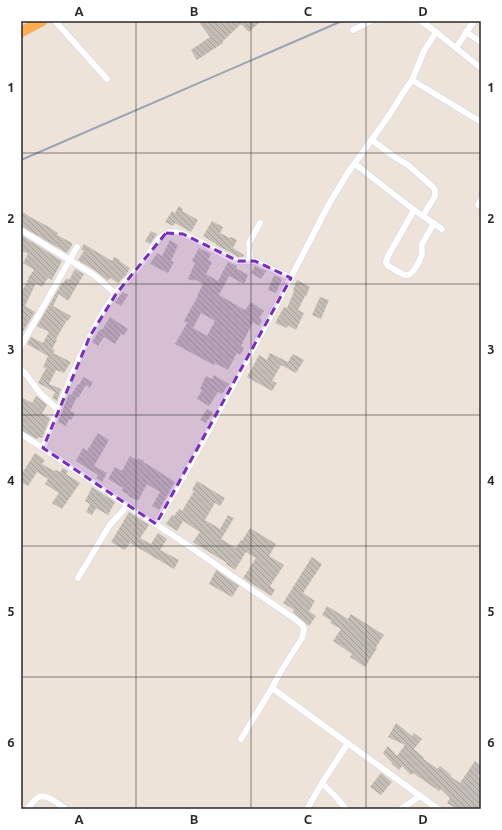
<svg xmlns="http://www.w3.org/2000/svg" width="502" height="830" font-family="Ubuntu,sans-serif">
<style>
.building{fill:url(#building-back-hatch);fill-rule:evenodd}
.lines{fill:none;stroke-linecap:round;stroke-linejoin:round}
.minor-casing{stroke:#ced4e4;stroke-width:7}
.trunk-casing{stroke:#c7c7c7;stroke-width:11}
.minor{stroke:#fff;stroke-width:6}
.trunk{stroke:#ffae4f;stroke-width:10}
.rail{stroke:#9ba1b6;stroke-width:2}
.marked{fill:#7b2cbf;fill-opacity:0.2;stroke:#7b2cbf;stroke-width:3;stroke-dasharray:8 5;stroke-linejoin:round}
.grid{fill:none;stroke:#292929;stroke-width:1;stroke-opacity:0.55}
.neatline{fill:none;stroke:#292929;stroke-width:1.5}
.grid-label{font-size:13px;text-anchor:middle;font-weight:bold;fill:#292929}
</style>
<defs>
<pattern id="building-back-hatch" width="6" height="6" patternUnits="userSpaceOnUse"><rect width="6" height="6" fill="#c4bdb6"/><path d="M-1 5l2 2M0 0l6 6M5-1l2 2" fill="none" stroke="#a8a29c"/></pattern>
</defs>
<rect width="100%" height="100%" fill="#ede3d9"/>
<g class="building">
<polygon points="198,21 261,21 249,32 241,24 222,42 223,43 197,60 191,50 210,37"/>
<polygon points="179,206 183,209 182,211 198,220 191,232 175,223 173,226 165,222 172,211 175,213"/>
<polygon points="21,211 32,218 47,226 58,233 57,235 72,243 72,245 67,253 21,226"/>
<polygon points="212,221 223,227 220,233 230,238 231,237 237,240 233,248 244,255 243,257 238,257 233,254 216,245 216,244 203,236"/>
<polygon points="151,231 157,234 150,244 145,241"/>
<polygon points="21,235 62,261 52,280 48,278 42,287 36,283 25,306 35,312 21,335 21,288 23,289 29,278 28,278 34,270 23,263 28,254 21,250"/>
<polygon points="170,240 178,245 171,261 174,262 168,273 150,264 157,253 162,256"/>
<polygon points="84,244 112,261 114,257 120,260 119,261 130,268 126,275 118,283 110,278 108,281 96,271 78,260 84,251 81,249"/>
<path d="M199 248 204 251V250L211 254 208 260 212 262 206 274 218 281 228 262 237 266 236 268 248 275 244 284 229 276 219 295 245 310 251 302 264 311 259 318 262 320 259 326 253 322 241 346 244 348 240 355 237 353 228 370 215 363 214 365 175 344 187 323 184 321 198 296H197L203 284 194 279 193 281 188 279 195 263 192 261ZM201 313 215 321 207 336 193 328Z"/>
<polygon points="255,266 266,271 261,279 251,273"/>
<polygon points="75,269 84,274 72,294 68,301 59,294 53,306 71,316 68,321 67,320 56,339 57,340 52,349 55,350 53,353 71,362 64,373 56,370 49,384 61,389 57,401 52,398 55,392 38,383 46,368 43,367 48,356 27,344 31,337 43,343 49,332 37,326 62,283 63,283 67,278 69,280"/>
<polygon points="274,275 282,279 276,293 268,290"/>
<polygon points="297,280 310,287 306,296 305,296 298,310 304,313 296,330 288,325 287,328 275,323 284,307 287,308 294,291 293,290"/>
<polygon points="123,292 128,295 121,306 115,302"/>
<polygon points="320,297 329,300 321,319 312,315"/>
<polygon points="110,317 128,329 124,335 121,334 115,344 104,337 98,346 92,342 100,329 102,330"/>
<polygon points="270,353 288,362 293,354 304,360 296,373 281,365 272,381 277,383 272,391 247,377 259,355 267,360"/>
<polygon points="214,375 229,384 222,394 218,392 209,406 197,399 202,390 200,389 206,376 212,379"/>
<polygon points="83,377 93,382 90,388 86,385 78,398 77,397 70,411 75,413 71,420 69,419 66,426 58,422 69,394 71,395 78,384 79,385"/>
<polygon points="36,396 47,405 42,414 50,418 42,438 39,437 37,439 21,430 21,397 32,403"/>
<polygon points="207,409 213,412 206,423 200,420"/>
<polygon points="98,433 109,440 94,466 107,473 102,482 96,478 98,475 76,461 83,448 87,451"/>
<polygon points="35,453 45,460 42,464 54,471 56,470 60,472 63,468 68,471 66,474 80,483 62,509 52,503 59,493 45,484 48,479 37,472 28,486 21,482 21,475"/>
<polygon points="130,456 137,460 138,458 144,461 143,462 155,469 175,482 159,510 152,506 160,492 147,484 138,501 128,496 129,495 122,491 123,488 108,479 115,467 122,471"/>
<polygon points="197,481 225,498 220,506 215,503 205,520 220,529 228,515 234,518 221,539 236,548 241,540 242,541 250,528 276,544 269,556 284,565 270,586 275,590 271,596 243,578 256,558 246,552 235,570 226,564 227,563 193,542 200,532 183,521 177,531 166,524 172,515 174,516 179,509 182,511 194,491 192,490"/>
<polygon points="92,487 115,502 108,515 96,508 92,515 86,512 90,504 85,501"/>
<polygon points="129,512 149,525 140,538 151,544 158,533 167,539 160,550 179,560 174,569 130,543 125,550 111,542"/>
<polygon points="312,557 322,564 303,593 315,601 309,611 316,616 309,626 293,612 294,610 283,603"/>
<polygon points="216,570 239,586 232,597 209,584"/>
<polygon points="327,606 348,619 351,614 384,635 376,647 377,648 365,667 350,657 352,654 333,641 341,629 330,623 332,621 322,615"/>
<polygon points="396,723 412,736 414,733 422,739 414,749 424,758 423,759 438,769 440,766 451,775 450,776 460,783 475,761 481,766 481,772 478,776 481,781 481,809 457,809 447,803 450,798 441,789 439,791 413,773 411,775 402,766 399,770 392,764 392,763 383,753 388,746 397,756 405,745 388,737"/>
<polygon points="381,773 392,782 381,795 370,787"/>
</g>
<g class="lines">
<defs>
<g id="minor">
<polyline points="55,21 107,79"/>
<polyline points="353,30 371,21"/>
<polyline points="436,32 481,68"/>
<polyline points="466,32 481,42"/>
<polyline points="456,48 474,21"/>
<polyline points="412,80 481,122"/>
<polyline points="372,140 393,156 408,165 433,187 435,190 435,196 423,216"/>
<polyline points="355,164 414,210 442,229"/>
<polyline points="478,205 481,200"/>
<path d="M414 210 388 256 386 262 388 266C393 268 399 273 405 275 413 277 420 260 422 254 422 250 421 248 422 244L434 223"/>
<polyline points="21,230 94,275 116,294"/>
<polyline points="249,260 250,255 249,243 260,223"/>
<polyline points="21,346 77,247"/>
<polyline points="21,370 25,373 40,393 57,409"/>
<path d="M21 434C57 457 92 481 127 505 145 518 164 529 183 542 220 567 257 594 295 619L302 625 304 629 302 638 281 671 272 688 438 809"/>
<path d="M43 448C64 396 82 341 115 294 124 283 134 273 143 262 150 253 159 233 171 232 187 230 220 256 237 261 242 262 248 260 255 261L291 278"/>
<polyline points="156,524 169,501 183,478 274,310 329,204 347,174 390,114 403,93 412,80 424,51 436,32 421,21"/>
<polyline points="78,578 109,526 127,506"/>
<polyline points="241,739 272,688"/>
<polyline points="322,783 335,796 346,809"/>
<path d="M27 809C31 805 34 799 39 797 47 793 59 805 66 809"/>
<polyline points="307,809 322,783 348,743"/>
<polyline points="401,809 420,796"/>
</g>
<polyline id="trunk" points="21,32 42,21"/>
</defs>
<use href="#minor" class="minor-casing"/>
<use href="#trunk" class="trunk-casing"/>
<use href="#minor" class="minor"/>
<use href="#trunk" class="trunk"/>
<polyline class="rail" points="21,160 342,21"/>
</g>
<path class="marked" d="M166 233 183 234 238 261H255L291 278 156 524 43 448 90 336 116 294Z"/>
<path class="grid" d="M136 21V809M251 21V809M366 21V809M21 153H481M21 284H481M21 415H481M21 546H481M21 677H481"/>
<rect width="502" height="830" fill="none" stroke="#ffffff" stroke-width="44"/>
<rect x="22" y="22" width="458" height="786" class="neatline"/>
<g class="grid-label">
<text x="79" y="16">A</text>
<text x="194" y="16">B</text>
<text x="308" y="16">C</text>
<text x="423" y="16">D</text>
<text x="11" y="92">1</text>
<text x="491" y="92">1</text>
<text x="11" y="223">2</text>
<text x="491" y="223">2</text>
<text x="11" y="354">3</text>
<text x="491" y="354">3</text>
<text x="11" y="485">4</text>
<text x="491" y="485">4</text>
<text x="11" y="616">5</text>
<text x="491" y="616">5</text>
<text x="11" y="747">6</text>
<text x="491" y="747">6</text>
<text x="79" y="824">A</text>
<text x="194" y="824">B</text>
<text x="308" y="824">C</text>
<text x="423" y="824">D</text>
</g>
</svg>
